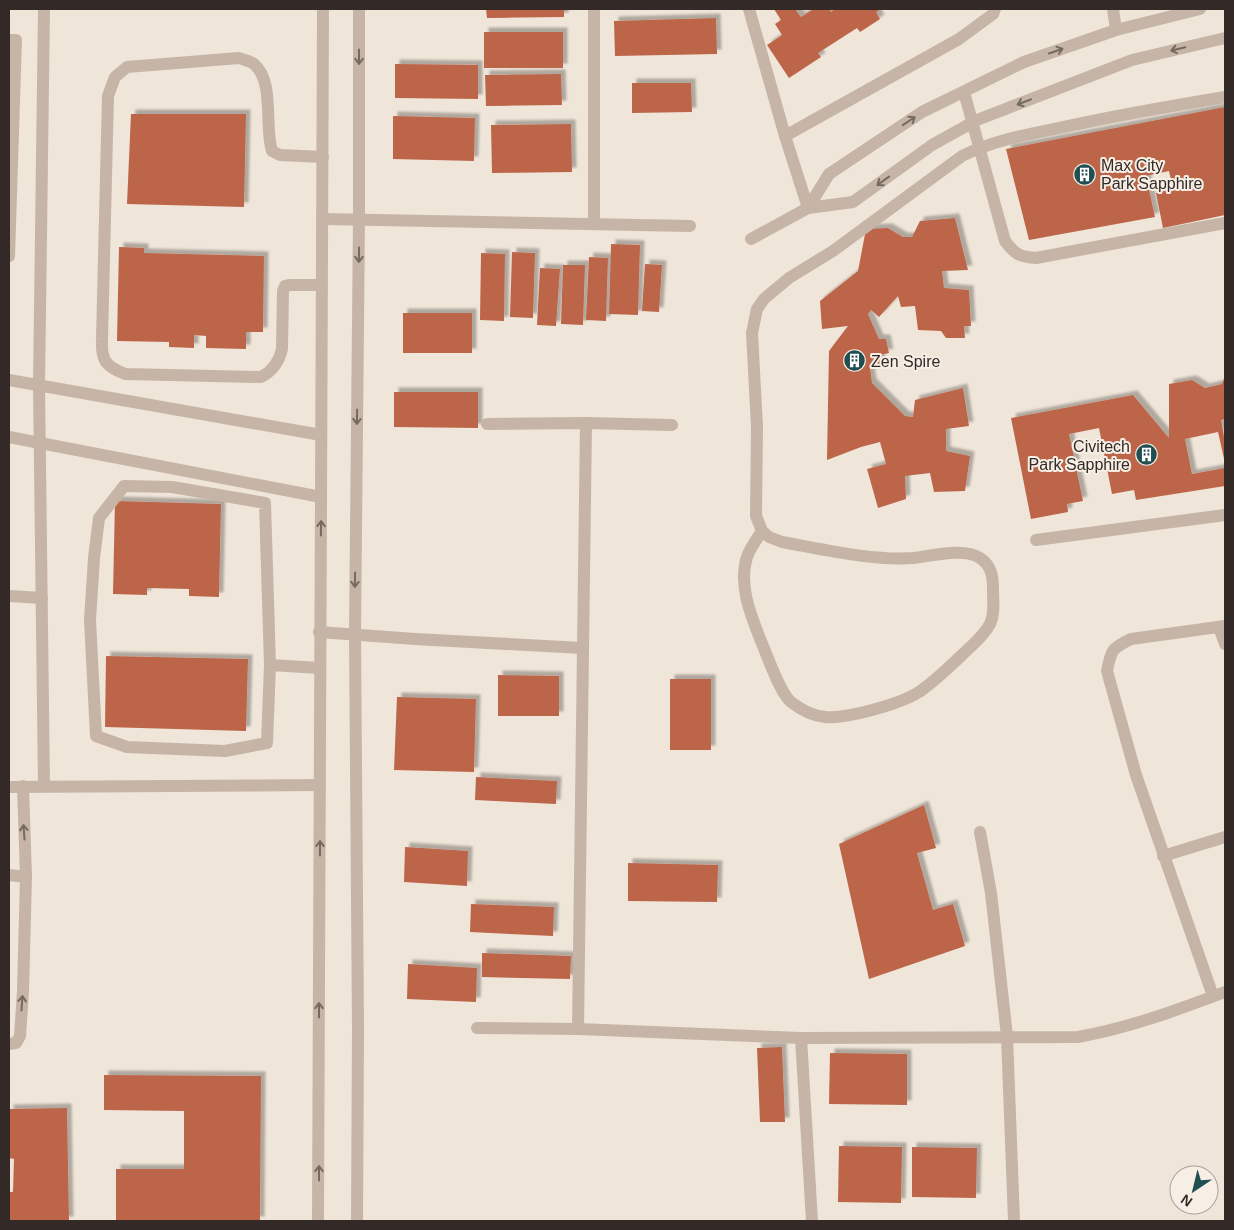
<svg xmlns="http://www.w3.org/2000/svg" width="1234" height="1230" font-family="Helvetica,sans-serif">
<style>
.building{fill:#bd654a;filter:url(#shadow)}
.lines{fill:none;stroke-linecap:round;stroke-linejoin:round}
.minor{stroke:#c6b5a6;stroke-width:12}
.oneway{stroke:#756960}
.labels{text-anchor:middle;stroke-width:4;stroke-linejoin:round;paint-order:stroke}
.poi-label{font-size:16px;fill:#332a27;stroke:#f7efe5;text-anchor:start}
</style>
<defs>
<filter id="shadow"><feDropShadow dx="4.5" dy="-4.5" stdDeviation="1" flood-color="#0004"/></filter>
</defs>
<rect width="100%" height="100%" fill="#efe5d9"/>
<g class="building">
<polygon points="486,9 564,9 564,17 487,18"/>
<polygon points="774,9 795,9 801,17 812,10 811,9 829,9 831,12 835,9 881,9 876,12 880,19 860,32 857,28 818,53 821,57 789,78 767,45 782,35 775,24 781,20"/>
<polygon points="716,18 717,54 615,56 614,21"/>
<rect x="484" y="32" width="79" height="36"/>
<polygon points="395,64 478,65 478,99 395,98"/>
<polygon points="561,74 562,105 486,106 485,75"/>
<polygon points="632,83 691,83 692,112 632,113"/>
<polygon points="1225,107 1225,215 1163,228 1156,193 1173,189 1169,171 1146,176 1155,217 1029,240 1006,149"/>
<polygon points="131,114 246,114 244,207 127,204"/>
<polygon points="393,116 475,118 474,161 393,159"/>
<polygon points="571,124 572,172 492,173 491,125"/>
<polygon points="955,218 968,270 942,271 944,288 969,290 971,326 964,326 965,338 946,338 941,331 918,330 915,306 901,307 898,296 879,317 871,310 868,314 879,339 886,339 889,353 880,355 881,367 870,368 872,383 905,416 913,417 915,400 963,388 969,426 946,429 946,451 970,456 965,491 934,492 930,473 905,476 906,499 878,508 867,469 886,464 880,442 861,447 827,460 829,351 848,326 822,329 820,301 858,271 866,229 888,228 903,237 912,237 920,221"/>
<polygon points="611,244 640,245 638,315 609,314"/>
<polygon points="119,247 144,248 144,253 264,256 263,332 246,332 246,349 206,348 206,336 194,335 194,348 169,347 169,342 117,341"/>
<polygon points="512,252 535,253 533,318 510,317"/>
<polygon points="481,253 505,254 504,321 480,320"/>
<polygon points="589,257 608,258 606,321 586,320"/>
<polygon points="645,264 662,265 659,312 642,311"/>
<polygon points="563,265 585,265 583,325 561,324"/>
<polygon points="540,268 560,269 556,326 537,325"/>
<rect x="403" y="313" width="69" height="40"/>
<polygon points="1225,376 1225,419 1221,420 1225,442 1225,463 1218,432 1185,439 1192,474 1225,468 1225,486 1136,500 1134,490 1112,494 1099,428 1069,434 1083,501 1067,504 1068,512 1031,519 1011,418 1133,395 1169,438 1169,384 1192,380 1205,388 1222,384"/>
<polygon points="394,392 478,392 478,428 394,427"/>
<polygon points="115,501 221,504 219,597 189,596 189,589 147,588 147,595 113,594"/>
<polygon points="106,656 248,659 246,731 105,727"/>
<polygon points="498,675 559,676 559,716 498,716"/>
<rect x="670" y="679" width="41" height="71"/>
<polygon points="397,697 476,699 474,772 394,770"/>
<polygon points="476,777 557,781 556,804 475,800"/>
<polygon points="924,805 936,848 917,853 933,910 953,904 965,946 869,979 839,844"/>
<polygon points="405,847 468,851 467,886 404,882"/>
<polygon points="628,863 718,865 717,902 628,901"/>
<polygon points="471,904 554,907 553,936 470,932"/>
<polygon points="482,953 571,956 570,979 482,977"/>
<polygon points="408,964 477,968 476,1002 407,999"/>
<polygon points="782,1047 785,1122 760,1122 757,1048"/>
<polygon points="830,1053 907,1054 907,1105 829,1104"/>
<polygon points="104,1075 261,1076 260,1221 116,1221 116,1169 184,1169 184,1111 104,1110"/>
<polygon points="67,1108 69,1221 9,1221 9,1192 13,1192 14,1159 9,1158 9,1109"/>
<polygon points="839,1146 902,1147 901,1203 838,1202"/>
<polygon points="912,1147 977,1148 976,1198 912,1197"/>
</g>
<g class="lines">
<g class="minor">
<polyline points="749,9 785,136 808,208"/>
<polyline points="1113,9 1116,30"/>
<polyline points="9,40 16,40 9,256"/>
<path d="M964 92 1005 241C1015 254 1019 257 1036 258L1225 223"/>
<polyline points="785,136 959,39 993,14 995,9"/>
<polyline points="808,208 829,174 922,112 1024,62 1116,30 1200,9"/>
<polyline points="323,219 690,226"/>
<polyline points="594,224 594,9"/>
<polyline points="751,239 808,208 853,202 932,145 977,120 1132,60 1225,38"/>
<path d="M322 285H290L285 286 283 291 282 349C279 362 273 371 261 377L125 374C105 366 101 360 102 339L108 96 115 77 127 67 239 58C244 60 250 61 254 64 275 82 264 126 272 151L280 155 323 157"/>
<polyline points="9,380 321,435"/>
<polyline points="487,424 586,423 672,425"/>
<polyline points="9,437 321,497"/>
<path d="M762 531C757 539 750 548 747 557 738 585 751 616 761 641 767 655 780 693 791 702 800 709 813 716 825 717 847 719 900 704 919 692 934 682 949 667 962 655 972 645 984 636 990 624 995 614 993 601 993 590 993 577 992 566 980 558 965 547 931 556 913 558 872 561 822 549 782 542L769 537 762 531 756 516 757 427 752 333 757 309 764 299 789 278 833 251 962 156C994 140 1029 134 1064 127 1118 115 1171 106 1225 97"/>
<polyline points="1036,540 1225,515"/>
<polyline points="9,596 42,598"/>
<polyline points="1219,627 1225,644"/>
<polyline points="319,632 415,639 582,648"/>
<polyline points="270,665 265,503 172,487 124,486 99,518 94,558 90,620 96,736 127,747 225,751 267,743 270,665 320,668"/>
<polyline points="44,786 39,385 44,9"/>
<polyline points="9,787 320,785"/>
<polyline points="980,832 991,893 1007,1036 1014,1221"/>
<polyline points="1163,856 1225,837"/>
<polyline points="9,875 26,877"/>
<path d="M1213 996 1136 775 1107 671C1111 650 1112 648 1131 639L1225 626"/>
<path d="M477 1028 578 1029 801 1038 1078 1037C1129 1028 1177 1010 1225 992"/>
<polyline points="578,1029 586,423"/>
<polyline points="801,1038 812,1221"/>
<polyline points="9,1044 16,1043 20,1036 23,991 26,877 23,786"/>
<polyline points="318,1221 323,9"/>
<polyline points="357,1221 358,1029 355,634 359,219 359,9"/>
</g>
</g>
<defs><path id="oneway-shaft" d="M-6 0H5M1.5-3L5.5 0L1.5 3" fill="none" stroke-width="1.6" stroke-linecap="round" stroke-linejoin="round" transform="scale(1.25)"/></defs>
<g class="oneway">
<use href="#oneway-shaft" transform="translate(1178 49) rotate(167)"/>
<use href="#oneway-shaft" transform="translate(1056 51) rotate(-19)"/>
<use href="#oneway-shaft" transform="translate(359 57) rotate(90)"/>
<use href="#oneway-shaft" transform="translate(1024 102) rotate(159)"/>
<use href="#oneway-shaft" transform="translate(909 121) rotate(-34)"/>
<use href="#oneway-shaft" transform="translate(883 181) rotate(144)"/>
<use href="#oneway-shaft" transform="translate(359 255) rotate(91)"/>
<use href="#oneway-shaft" transform="translate(357 417) rotate(91)"/>
<use href="#oneway-shaft" transform="translate(321 528) rotate(-89)"/>
<use href="#oneway-shaft" transform="translate(355 580) rotate(91)"/>
<use href="#oneway-shaft" transform="translate(24 832) rotate(-94)"/>
<use href="#oneway-shaft" transform="translate(320 848) rotate(-90)"/>
<use href="#oneway-shaft" transform="translate(22 1003) rotate(-86)"/>
<use href="#oneway-shaft" transform="translate(319 1010) rotate(-90)"/>
<use href="#oneway-shaft" transform="translate(319 1173) rotate(-90)"/>
</g>
<defs>
<symbol id="building-disc" viewBox="-11 -11 22 22"><circle r="9.5" fill="#204e51" stroke="#f7efe5"/><path d="M-4-6H4V6H1V3H-1V6H-4ZM-2.5-4.3h1.7v1.8h-1.7ZM.8-4.3h1.7v1.8H.8ZM-2.5-1h1.7V.8h-1.7ZM.8-1h1.7V.8H.8Z" fill="#fff"/></symbol>
</defs>
<g fill-rule="evenodd">
<use href="#building-disc" x="1072" y="162" width="25" height="25"/>
<use href="#building-disc" x="842" y="348" width="25" height="25"/>
<use href="#building-disc" x="1134" y="442" width="25" height="25"/>
</g>
<g class="labels">
<g class="poi-label">
<text x="1101" y="171">Max City<tspan x="1101" dy="18">Park Sapphire</tspan></text>
<text x="871" y="367">Zen Spire</text>
<text x="1130" y="452" text-anchor="end">Civitech<tspan x="1130" dy="18">Park Sapphire</tspan></text>
</g>
</g>
<rect width="1234" height="1230" fill="none" stroke="#332a27" stroke-width="20"/>
<g transform="translate(1194 1190) rotate(215)"><circle r="24" fill="#f7efe5" stroke="#a9a099"/>
<path d="M0-4L9 19L0 12L-9 19Z" fill="#204e51"/>
<text y="-8" font-size="14" font-weight="bold" text-anchor="middle" fill="#332a27">N</text>
</g>
</svg>
